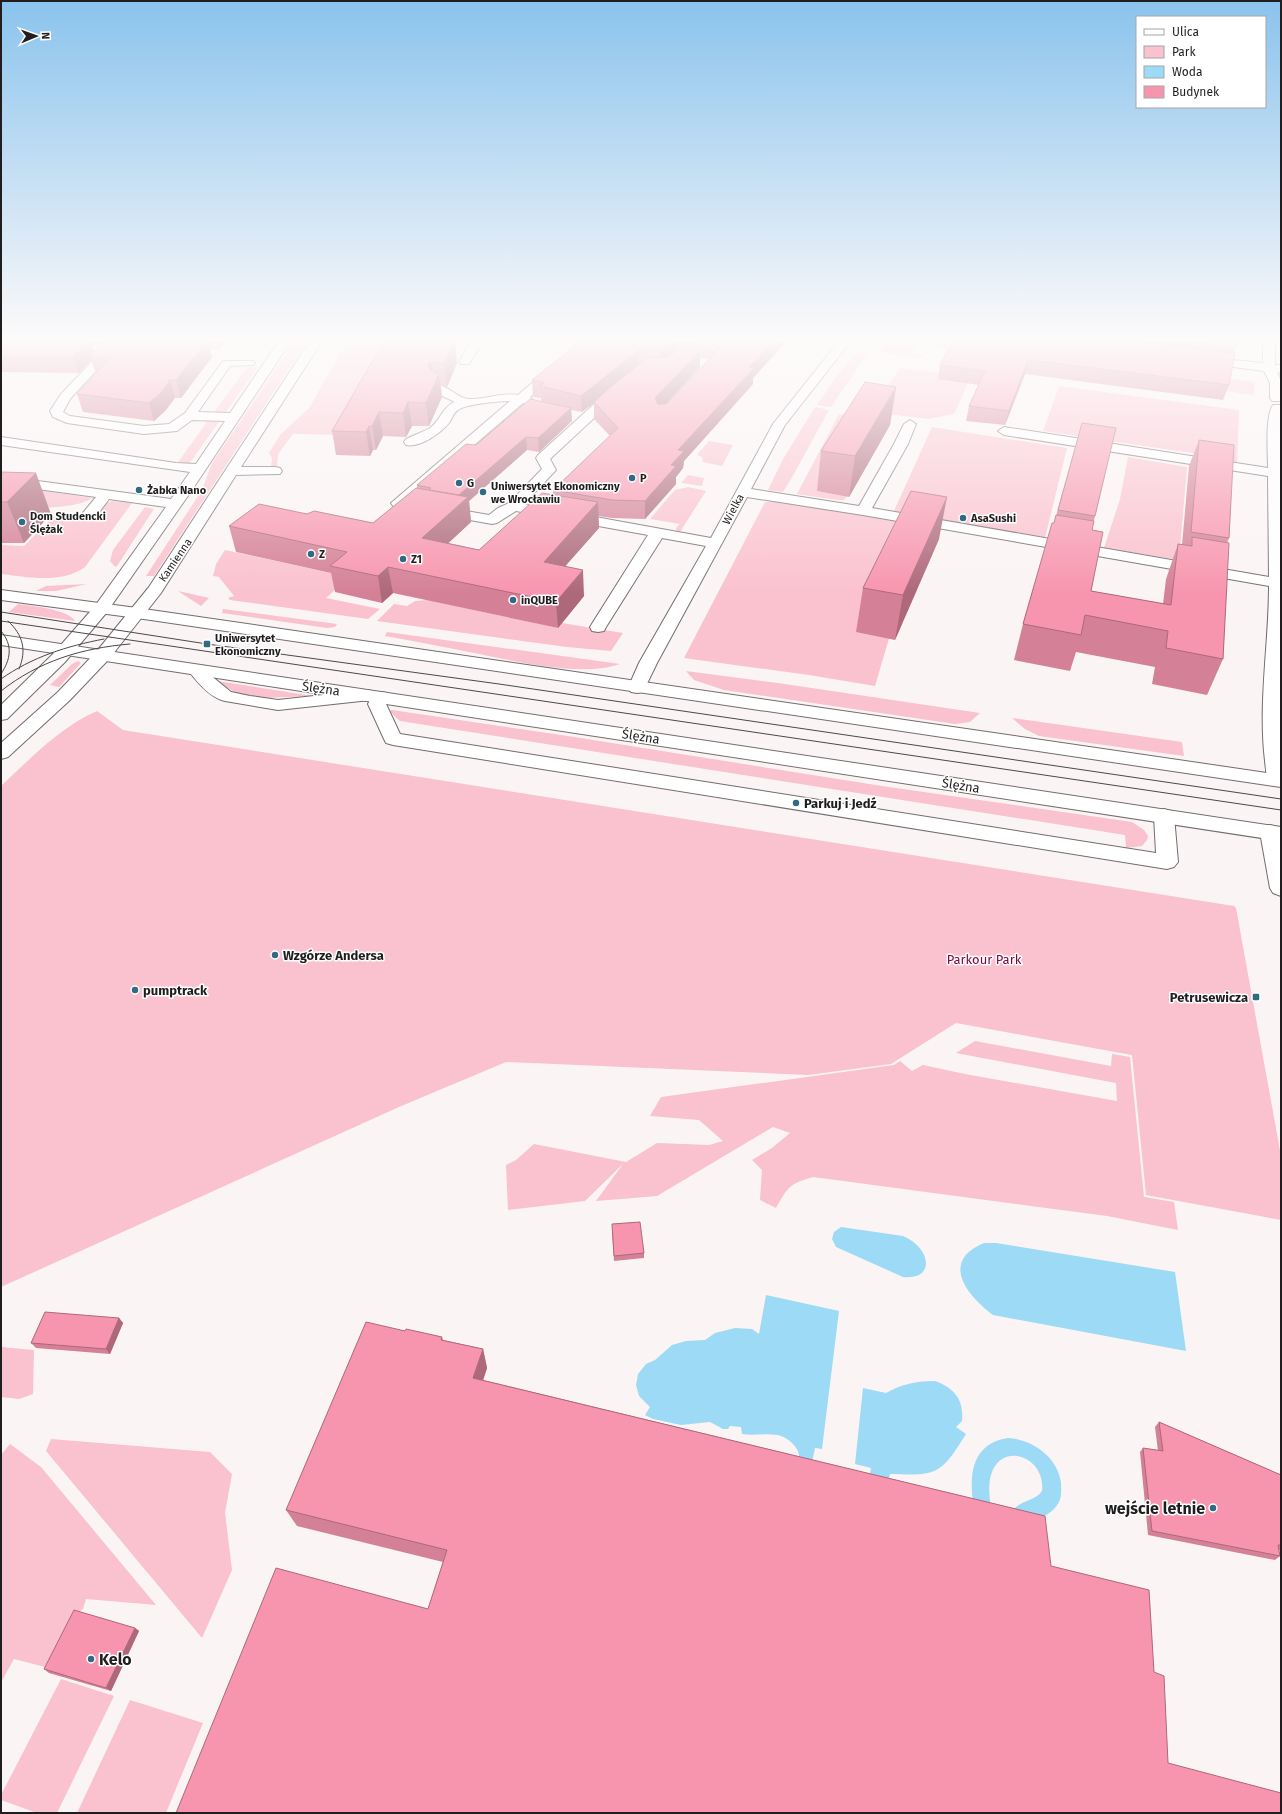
<svg xmlns="http://www.w3.org/2000/svg" width="1282" height="1814" font-family="'Fira Sans',sans-serif">
<style>
.green{fill:#fac1ce}
.water{fill:#9ddaf5}
.lines{fill:none;stroke-linecap:round;stroke-linejoin:round}
.minor-casing{stroke:#726c6d;stroke-width:2}
.major-casing{stroke:#726c6d;stroke-width:2}
.minor{fill:#fff;fill-rule:evenodd}
.major{fill:#fff;fill-rule:evenodd}
.tram{stroke:#4b4849;stroke-width:1}
.wall{fill:#d48096;fill-rule:evenodd}
.shaded-wall{fill:#ad687a}
.building{fill:#f795ae;stroke:#ad687a}
.poi-dot{fill:#306b83;stroke:#fff;stroke-width:1.5}
.labels{text-anchor:middle;stroke-width:3;stroke-linejoin:round;paint-order:stroke}
.far-poi-label{font-size:11px;font-weight:bold;fill:#201d1e;stroke:#fff;text-anchor:start}
.far-street-label{font-size:11px;fill:#201d1e;stroke:#fff}
.street-label{font-size:13px;fill:#201d1e;stroke:#fff}
.poi-label{font-size:13px;font-weight:bold;fill:#201d1e;stroke:#fff;text-anchor:start}
.park-label{font-size:13px;fill:#7e063b;stroke:#fff}
.near-poi-label{font-size:16px;font-weight:bold;fill:#201d1e;stroke:#fff;text-anchor:end}
</style>
<rect width="100%" height="100%" fill="#fbf4f5"/>
<g class="green">
<polygon points="295,341 307,341 154,576 146,576 202,490 212,463"/>
<polygon points="377,341 393,341 354,435 293,434 278,454 277,467 271,467 272,458 269,453 280,435 309,408 342,350"/>
<polygon points="889,341 945,341 1255,382 1254,395 1070,369 1071,365 917,344 911,354 923,355 921,358 880,352"/>
<polygon points="857,352 868,353 831,407 817,405 836,377"/>
<polygon points="247,367 258,367 189,464 178,462"/>
<polygon points="900,368 971,377 954,414 929,419 871,412"/>
<polygon points="1059,386 1239,410 1237,465 1225,463 1225,458 1043,431"/>
<polygon points="815,407 829,410 790,481 783,492 768,490 783,459"/>
<polygon points="839,414 861,418 817,491 847,496 844,500 837,500 797,494"/>
<polygon points="932,427 1067,448 1045,538 893,513"/>
<polygon points="709,441 733,445 722,466 703,462 702,457 697,455"/>
<polygon points="1128,457 1187,467 1179,560 1104,548 1120,499"/>
<polygon points="688,475 704,478 702,486 681,483"/>
<polygon points="688,487 706,491 680,532 677,532 676,528 680,524 650,519 675,490"/>
<path d="M33 489 92 498C74 511 24 507 1 507Z"/>
<path d="M112 501 132 503 85 567C62 584 27 577 1 574V545L24 546 53 517 66 514H90L98 505Z"/>
<polygon points="774,501 872,517 939,530 890,635 875,686 809,675 684,658 765,502"/>
<polygon points="145,507 154,509 117,566 115,567 110,561 113,550"/>
<polygon points="225,550 349,577 326,598 380,609 368,619 230,600 228,598 234,596 219,577 213,576 216,564"/>
<polygon points="87,584 56,591 36,591 46,586"/>
<polygon points="178,591 209,598 201,606"/>
<polygon points="428,600 558,628 562,623 623,633 611,651 567,647 377,621 394,604 407,606 415,601"/>
<path d="M18 604C31 606 68 609 75 621L9 612Z"/>
<polygon points="223,609 337,624 335,627 327,628 222,613"/>
<path d="M387 632 620 664C581 678 510 660 469 652 441 646 413 641 385 636Z"/>
<polygon points="78,661 81,663 59,687 50,685 72,664"/>
<polygon points="686,671 778,683 980,713 970,722 955,724 724,690 694,680"/>
<polygon points="217,681 313,696 264,698 236,693"/>
<polygon points="392,710 568,736 882,786 1132,822 1144,830 1148,836 1147,840 1142,846 1126,848 1125,835 400,721 389,711"/>
<path d="M97 711 123 730 1234 906 1236 908 1281 1156V1220L1146 1195 1132 1055 956 1023 891 1064 808 1075 506 1062 399 1107 1 1287V786C30 759 60 727 97 711Z"/>
<polygon points="1012,718 1182,742 1184,756 1039,736 1025,729"/>
<path d="M975 1041 1111 1066 1112 1054 1130 1057 1144 1197 1174 1202 1178 1230 1107 1216 813 1177C789 1184 788 1187 776 1208L760 1200 762 1170 752 1160 772 1148 790 1133 773 1127 657 1196 596 1201 623 1164 585 1201 508 1210 506 1165 516 1160 534 1144 626 1162 657 1143 709 1145 723 1141 699 1120 650 1116 661 1097 894 1065 900 1061 912 1071 923 1065 965 1074 1117 1101 1116 1083 956 1053Z"/>
<polygon points="1,1347 34,1350 33,1394 19,1399 1,1397"/>
<polygon points="51,1439 210,1452 232,1474 225,1513 232,1570 202,1638 46,1451"/>
<polygon points="10,1444 41,1467 156,1605 86,1599 83,1609 77,1613 49,1668 14,1659 1,1682 1,1455"/>
<polygon points="61,1679 114,1696 57,1813 37,1813 1,1800 1,1795"/>
<polygon points="130,1700 203,1723 166,1813 77,1813"/>
</g>
<g class="water">
<path d="M841 1227 903 1236C930 1247 937 1280 903 1277L836 1247 832 1239 834 1232Z"/>
<path d="M984 1243H996L1175 1272 1186 1351 993 1315C966 1295 940 1261 984 1243Z"/>
<path d="M766 1295 839 1311 822 1449 815 1448 809 1477 794 1473C795 1468 799 1460 799 1455 798 1446 786 1436 777 1435 766 1433 754 1436 742 1434L741 1427 730 1426 728 1429H723L710 1422 681 1425 653 1419 645 1415 650 1407 639 1396 636 1385 638 1374 646 1364 655 1360 672 1345 686 1341 705 1340 715 1333 735 1328 752 1329 759 1334Z"/>
<path d="M935 1381C954 1388 964 1399 962 1421L956 1427 966 1434C941 1474 938 1476 890 1474L885 1496 867 1491 871 1468 855 1464 863 1388 886 1393C902 1384 916 1381 935 1381Z"/>
<path d="M1008 1438C1032 1439 1058 1457 1061 1483 1061 1489 1062 1496 1059 1502 1054 1512 1043 1517 1033 1522L1012 1511C1022 1499 1034 1502 1042 1491 1046 1456 1001 1441 991 1475 987 1488 991 1503 991 1516L974 1510C969 1479 969 1444 1008 1438Z"/>
</g>
<g class="lines">
<defs>
<g id="minor">
<path d="M279 341H291L192 490 107 612 65 662 7 719 1 720V705L53 654 95 606 166 507 109 499C102 508 96 520 84 517L82 514 96 497 1 484V476L171 499 190 472 1 445V437L176 463 196 464 225 421 192 420 177 431 144 434 67 423 53 417 50 411 61 394 105 348H113L115 350 113 352 70 399 63 412 70 416 144 426 169 424 185 413 223 361H253L255 363 253 365 230 366 198 412 230 413Z"/>
<polygon points="310,341 322,341 241,467 275,467 280,468 282,471 280,474 236,475 161,593 109,659 70,700 8,757 1,759 1,743 58,692 97,651 149,587"/>
<polygon points="471,341 483,341 469,364 461,364 459,362"/>
<path d="M581 341H594L530 397 533 400 531 403H523L409 501 489 515 498 508 509 503 542 469 536 458 538 455 613 387H621L623 390 621 393 550 459 556 470 524 504 711 538 773 424 839 341H851L785 425 751 489 859 506 894 444 904 424 910 420 916 424 908 444 872 508 1269 577 1268 476 1004 435 998 431 1004 427 1268 468C1268 453 1265 416 1273 405H1281V785L1270 784C1266 778 1266 769 1265 761 1258 703 1269 644 1269 586L863 515 747 497 657 663 643 692 637 693 631 692 628 688 639 663 706 546 662 538 606 627 604 631 598 632 592 631 590 627 648 535 516 511 497 523 492 524 398 507 393 506 391 503 510 401C501 401 465 404 458 410 454 412 452 419 449 423 441 433 420 448 406 445L404 442 406 439C414 435 423 432 430 428 440 421 443 406 455 402L434 392 432 389 434 386C447 383 456 398 468 399 485 400 501 392 518 395Z"/>
<polygon points="1263,341 1275,341 1275,365 1281,365 1281,373 1277,372 1281,381 1280,401 1272,401 1270,398 1270,383 1264,371 1203,363 1197,360 1203,357 1263,363"/>
<path d="M197 665 203 666 209 674 231 692 250 696 278 700 368 690 376 693 381 692 387 693 390 697 386 704 400 734 1156 853 1154 816 1157 811 1164 809 1171 811 1174 816 1178 862 1174 867 1167 869 393 745 386 743 384 739 368 704 370 700 278 710 225 701C210 698 197 682 188 670L191 666Z"/>
<polygon points="1270,825 1277,827 1281,835 1281,896 1273,893 1270,888 1260,832 1263,827"/>
</g>
<g id="major">
<polygon points="1,590 137,608 1281,775 1281,787 137,618 1,600"/>
<polygon points="1,635 1281,827 1281,841 1,645"/>
</g>
</defs>
<use href="#minor" class="minor-casing"/>
<use href="#major" class="major-casing"/>
<use href="#minor" class="minor"/>
<use href="#major" class="major"/>
<g class="tram">
<polyline points="1,612 207,644 499,684 1281,799"/>
<polyline points="1,621 1281,810"/>
<path d="M8 621C23 635 27 650 19 669"/>
<path d="M1 631C13 645 11 659 1 674"/>
<path d="M1 679C32 657 67 646 104 639"/>
<path d="M1 691C39 661 82 648 130 644"/>
</g>
</g>
<g class="wall">
<path d="M1 341H225L219 349H210L212 357 181 398H175L166 410 154 421 83 412 77 394 96 373 91 360 79 373 1 372ZM93 346H100L94 352Z"/>
<polygon points="384,341 457,363 447,387 441,386 442,397 429,426 412,426 406,437 383,436 376,450 373,450 370,456 336,455 332,431"/>
<path d="M581 341H787L753 378V384L684 461 683 468 676 477V484L645 519 612 518 598 516 599 528 565 566 584 596 558 628 393 593 382 603 335 592 331 573 236 552 229 526 307 514 373 523 417 488V485L541 401V398L533 397 532 380ZM700 358 709 359 666 404 700 367ZM594 403V419L610 436 553 490V495L479 550 448 543 471 522 469 501 527 450 539 452 572 421 571 410 582 412Z"/>
<polygon points="1014,341 1238,341 1234,353 1229,385 1223,400 1025,374 1005,425 966,421 969,406 979,385 938,379 940,365 1013,343"/>
<polygon points="896,387 890,425 849,497 817,491 821,451"/>
<polygon points="1082,423 1095,516 1092,530 1091,591 1163,604 1166,579 1178,544 1182,545 1189,466 1199,440 1229,538 1227,543 1223,659 1207,695 1152,684 1155,667 1076,652 1070,671 1014,660 1023,624 1054,523"/>
<polygon points="1,472 51,514 24,543 1,543"/>
<polygon points="939,539 895,640 856,632 863,588"/>
<polygon points="612,1230 644,1253 644,1258 614,1261"/>
<polygon points="119,1318 123,1323 110,1354 36,1348 31,1343"/>
<polygon points="405,1331 442,1337 443,1340 483,1349 487,1368 483,1380 1045,1516 428,1609 443,1562 297,1526 286,1510"/>
<polygon points="1159,1422 1281,1475 1281,1550 1279,1550 1280,1556 1275,1560 1148,1535 1140,1452 1143,1448 1158,1451 1155,1427"/>
<polygon points="135,1628 139,1631 111,1691 49,1673 44,1669"/>
</g>
<g class="shaded-wall">
<polygon points="89,341 91,341 96,355 90,356 91,360 79,373 73,357"/>
<polygon points="207,341 208,341 212,357 181,398 176,380"/>
<polygon points="217,341 225,341 219,349"/>
<polygon points="455,341 457,363 447,387 444,364"/>
<polygon points="670,341 676,341 676,355 659,365 660,349"/>
<polygon points="774,341 787,341 753,378 753,384 684,461 683,468 676,477 676,484 645,519 645,501 671,465 678,450 749,367"/>
<polygon points="639,350 639,366 582,412 581,396"/>
<polygon points="700,351 700,367 655,415 655,398"/>
<polygon points="1028,360 1025,374 1005,425 1009,411"/>
<polygon points="431,362 434,384 428,365"/>
<polygon points="439,374 442,397 429,426 426,403"/>
<polygon points="170,380 175,398 166,410 154,421 149,403"/>
<polygon points="896,387 890,425 849,497 855,456"/>
<polygon points="408,402 412,426 406,437 403,413"/>
<polygon points="571,408 572,421 539,452 538,438"/>
<polygon points="379,412 383,436 376,450 372,426"/>
<polygon points="369,426 373,450 370,456 366,432"/>
<polygon points="526,437 527,450 469,501 471,522 426,564 422,538 459,495"/>
<polygon points="36,473 51,514 24,543 7,502"/>
<polygon points="947,497 939,539 895,640 903,595"/>
<polygon points="598,502 599,528 546,588 544,562"/>
<polygon points="388,567 393,593 382,603 378,576"/>
<polygon points="583,570 584,596 558,628 556,602"/>
<polygon points="119,1318 123,1323 110,1354 106,1349"/>
<polygon points="483,1349 487,1368 478,1396 473,1378"/>
<polygon points="135,1628 139,1631 111,1691 106,1688"/>
</g>
<g class="building">
<polygon points="1,341 89,341 73,357 1,356"/>
<polygon points="105,341 207,341 176,380 170,380 161,393 149,403 77,394 111,357 90,356"/>
<polygon points="384,341 454,341 444,364 431,362 428,365 430,370 439,374 426,403 408,402 403,413 379,412 372,426 369,426 366,432 332,431"/>
<polygon points="581,341 670,341 660,349 639,350 581,396 540,386 544,383 532,380"/>
<polygon points="693,341 774,341 749,367 754,368 678,450 684,451 671,465 676,466 645,501 612,500 553,490 618,428 594,402 607,390 647,358 667,357 679,349 700,351 655,398 658,404 666,404 720,348 713,344"/>
<polygon points="953,341 999,341 1013,343 1014,341 1130,341 1235,353 1229,385 1028,360 1009,411 969,406 985,371 940,365"/>
<polygon points="1211,341 1238,341 1238,344"/>
<polygon points="865,382 896,387 855,456 821,451"/>
<polygon points="530,399 571,408 538,438 526,437 459,495 429,490 431,488 417,485 466,444 476,445"/>
<polygon points="1082,423 1116,428 1095,516 1058,510"/>
<polygon points="1199,440 1234,445 1229,538 1191,532"/>
<polygon points="1,472 36,473 7,502 1,502"/>
<polygon points="416,488 468,497 422,538 479,550 542,493 598,502 544,562 583,570 556,602 388,567 378,576 330,566 347,552 229,526 259,504 307,514 314,511 373,523"/>
<polygon points="911,491 947,497 903,595 863,588"/>
<polygon points="1056,515 1094,521 1092,530 1103,532 1091,591 1171,605 1178,544 1192,546 1192,537 1229,543 1223,659 1166,648 1168,631 1085,615 1081,635 1023,624 1052,523 1054,523"/>
<polygon points="640,1222 644,1253 614,1256 612,1224"/>
<polygon points="45,1312 119,1318 106,1349 31,1343"/>
<polygon points="366,1322 405,1331 406,1329 442,1337 441,1340 483,1349 473,1378 1045,1516 1051,1566 1149,1590 1154,1672 1164,1676 1168,1763 1281,1793 1281,1813 176,1813 276,1568 428,1609 447,1550 286,1510"/>
<polygon points="1159,1422 1281,1475 1281,1545 1278,1545 1280,1556 1152,1531 1143,1448 1163,1451"/>
<polygon points="74,1610 135,1628 106,1688 44,1669"/>
</g>
<linearGradient id="sky" x2="0" y2="1"><stop stop-color="#8ac3ed"/><stop offset="0.57" stop-color="#fdfafa"/><stop offset="1" stop-color="#fdfafa" stop-opacity="0"/></linearGradient>
<rect width="1282" height="595" fill="url(#sky)"/>
<g class="poi-dot">
<circle cx="632" cy="478" r="4"/>
<circle cx="459" cy="483" r="4"/>
<circle cx="139" cy="490" r="4"/>
<circle cx="483" cy="492" r="4"/>
<circle cx="963" cy="518" r="4"/>
<circle cx="22" cy="522" r="4"/>
<circle cx="311" cy="554" r="4"/>
<circle cx="403" cy="559" r="4"/>
<circle cx="513" cy="600" r="4"/>
<rect x="203" y="640" width="8" height="8" rx="2"/>
<circle cx="796" cy="803" r="4"/>
<circle cx="275" cy="955" r="4"/>
<circle cx="135" cy="990" r="4"/>
<rect x="1252" y="993" width="8" height="8" rx="2"/>
<circle cx="1213" cy="1508" r="4"/>
<circle cx="91" cy="1659" r="4"/>
</g>
<g class="labels">
<g class="far-poi-label">
<text x="640" y="482">P</text>
<text x="467" y="487">G</text>
<text x="491" y="490">Uniwersytet Ekonomiczny<tspan x="491" dy="13">we Wrocławiu</tspan></text>
<text x="147" y="494">Żabka Nano</text>
<text x="30" y="520">Dom Studencki<tspan x="30" dy="13">Ślężak</tspan></text>
<text x="971" y="522">AsaSushi</text>
<text x="319" y="558">Z</text>
<text x="411" y="563">Z1</text>
<text x="521" y="604">inQUBE</text>
<text x="215" y="642">Uniwersytet<tspan x="215" dy="13">Ekonomiczny</tspan></text>
</g>
<g class="far-street-label">
<text transform="translate(733 509) rotate(-62)" y="4">Wielka</text>
<text transform="translate(175 560) rotate(-56)" y="4">Kamienna</text>
</g>
<g class="street-label">
<text transform="translate(321 688) rotate(8)" y="5">Ślężna</text>
<text transform="translate(641 736) rotate(9)" y="5">Ślężna</text>
<text transform="translate(961 785) rotate(9)" y="5">Ślężna</text>
</g>
<g class="poi-label">
<text x="804" y="808">Parkuj i Jedź</text>
<text x="283" y="960">Wzgórze Andersa</text>
<text x="143" y="995">pumptrack</text>
<text x="1248" y="1002" text-anchor="end">Petrusewicza</text>
</g>
<g class="park-label">
<text x="984" y="964">Parkour Park</text>
</g>
<g class="near-poi-label">
<text x="1205" y="1514">wejście letnie</text>
<text x="99" y="1665" text-anchor="start">Kelo</text>
</g>
</g>
<rect width="1282" height="1814" fill="none" stroke="#201d1e" stroke-width="4"/>
<rect x="1136" y="16" width="130" height="92" fill="#ffffff" stroke="#a6a5a5"/>
<rect x="1144" y="29" width="20" height="6" fill="#ffffff" stroke="#a6a5a5"/>
<text x="1172" y="36" font-size="12" fill="#201d1e">Ulica</text>
<rect x="1144" y="46" width="20" height="12" fill="#fac1ce" stroke="#a6a5a5"/>
<text x="1172" y="56" font-size="12" fill="#201d1e">Park</text>
<rect x="1144" y="66" width="20" height="12" fill="#9ddaf5" stroke="#a6a5a5"/>
<text x="1172" y="76" font-size="12" fill="#201d1e">Woda</text>
<rect x="1144" y="86" width="20" height="12" fill="#f795ae" stroke="#a6a5a5"/>
<text x="1172" y="96" font-size="12" fill="#201d1e">Budynek</text>
<g transform="translate(36 36) rotate(88)" stroke="#ffffff" stroke-width="3" paint-order="stroke">
<path d="M0-3L7 15L0 10L-7 15Z" fill="#201d1e"/>
<text y="-6" font-size="11" font-weight="bold" text-anchor="middle" fill="#201d1e">N</text>
</g>
</svg>
